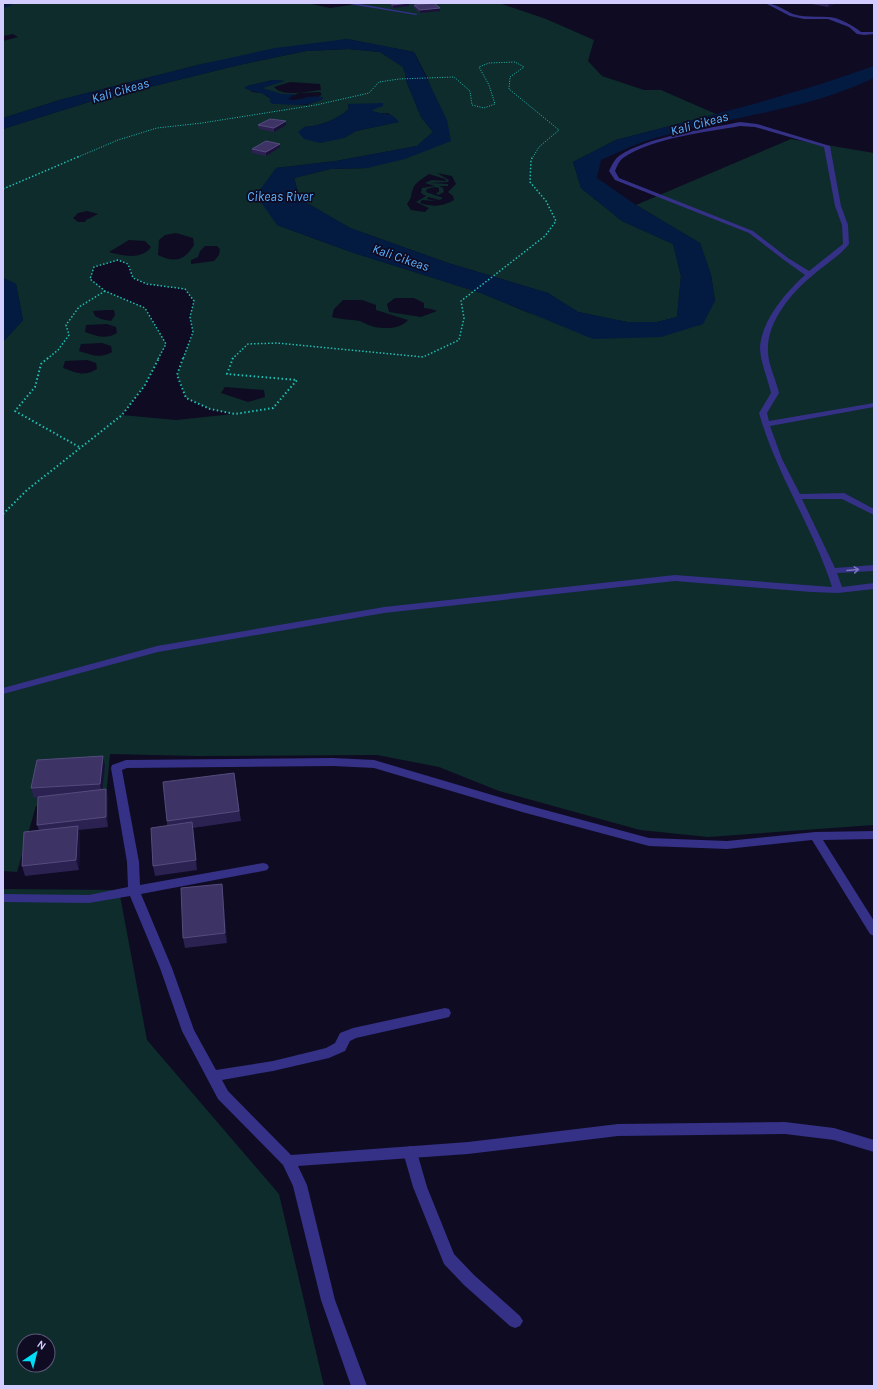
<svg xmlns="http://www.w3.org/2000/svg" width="877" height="1389" font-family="Karla,sans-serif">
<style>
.green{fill:#0d2c2b;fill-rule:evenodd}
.water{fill:#041b41}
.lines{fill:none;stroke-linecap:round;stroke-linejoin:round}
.stream{fill:#041b41;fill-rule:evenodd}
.path-far2{stroke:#22bdb4;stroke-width:1;stroke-dasharray:1 1.5;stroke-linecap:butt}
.path-far1{stroke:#22bdb4;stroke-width:1.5;stroke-dasharray:1.5 2;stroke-linecap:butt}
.path{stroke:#22bdb4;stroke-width:2;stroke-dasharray:1.5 2.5;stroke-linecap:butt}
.service{fill:#343186;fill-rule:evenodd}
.minor{fill:#343186;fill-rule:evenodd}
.wall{fill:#2c2252}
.shaded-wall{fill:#191137}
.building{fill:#3d3465;stroke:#554c7d}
.oneway{stroke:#7b77bc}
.labels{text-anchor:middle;stroke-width:3.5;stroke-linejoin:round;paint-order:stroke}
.far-water-label{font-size:13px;font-style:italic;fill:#5ab3ff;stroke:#0f0b22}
</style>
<rect width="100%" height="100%" fill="#0f0b22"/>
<g class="green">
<path d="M12 3H307L330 8 364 3H499L546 19 594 40 588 61 602 76 644 90H661L716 114 616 140 573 162 581 188 622 221 673 244 681 276 677 317 657 322H627L578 312 548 293 448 263 350 228 300 199 294 178 330 169 367 168 450 141 427 77 414 52 347 39 202 64 63 99 3 118V41L18 37 13 34 3 36V7L8 6ZM437 173 452 176 456 184 448 192 453 196 454 200C442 207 433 207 420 203L422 200 435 201 427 199 428 197 440 200 443 198 426 192 427 189 435 187 439 188V192L436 193 438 195 444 192 443 188 439 186H448V184L430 183 448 182 449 180ZM429 174 445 179 446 181 432 180 425 183 435 186 422 188 421 193 426 196 416 202 429 208 425 212 411 210 407 204C413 196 410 196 413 189 415 182 424 178 429 174Z"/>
<path d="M348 49 380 52 403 67 406 76 405 78 421 117 433 132 417 146 336 161 276 168 277 225 351 252 481 293 529 313 661 337 715 301 711 275 700 243 636 205 791 139 874 153V825L708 837 640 830 499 791 439 767 377 755 197 756 110 754 106 797 36 806 17 872 3 871V342L23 320 16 284 3 278V129L89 102 239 65 306 51ZM273 80 284 81 261 88 282 95 294 94V95L299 93 320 92 322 95 318 96 323 98 307 105 291 104 271 99 262 93 252 92 247 86ZM290 82 320 84 321 90C308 91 283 98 274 87ZM348 105C360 107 377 115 388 113L398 122 356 131 344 138 304 127C321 126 336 120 349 109ZM87 211 98 214 86 220 85 222H78L73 218 78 213ZM176 233 193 238 194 245C184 261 175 263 158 255L159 240 165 235ZM129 240 145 241 151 247C142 260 123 256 109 252ZM205 246H217L220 249 219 255 214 261 191 264V260L198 257 200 251ZM118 260 128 264 133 278 147 284 185 289 194 301 190 317 193 332 177 375 186 398 210 409 233 414 176 420 122 415 145 385 166 344 145 308 105 291 91 279 94 267ZM395 298H414L424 303V308L431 309 437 311 421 317 389 312 387 304ZM343 300H362L376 305V310L408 320C401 329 385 329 375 327 370 326 365 323 360 321 350 319 342 320 332 317L334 309ZM107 310H114L115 315 111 321 101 319 95 316 93 311ZM107 324 116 327 117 333C105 340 97 336 85 332L86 325ZM102 343 111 346 112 352C100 359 92 355 79 351L81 344ZM87 360 96 363 97 369C84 377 77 373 63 368L65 361ZM225 387 264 390 265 397 248 402 221 393Z"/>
<path d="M3 889 119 890 147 1040 279 1194 324 1386H3ZM24 1341H48V1365H24Z"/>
</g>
<g class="water">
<path d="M347 39 414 52 447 120 451 141 405 159 367 168 330 169 294 178 300 199 350 228 448 263 548 293 578 312 627 322H657L677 317 681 276 673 244 622 221 581 188 573 162 616 140 754 104 821 84 874 66V78C801 113 719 117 643 142 629 147 615 154 601 160L597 178 636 205 700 243 711 275 715 301 703 324 661 337 593 339 481 293 351 252 277 225 256 195 276 168 336 161 417 146 433 132 421 117 405 78 406 76 403 67 380 52 348 49 306 51 239 65 89 102 3 129V118L63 99 202 64 275 48Z"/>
<path d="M273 80 285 81 262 88 282 94H294V95L288 99C298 103 308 93 324 98 309 108 290 104 273 104L269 101 271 99C264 91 253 93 244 88L247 86Z"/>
<path d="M383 103V106L372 110C384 117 389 109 399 122L356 131 344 138 320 143 304 139 298 132 304 127C321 126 336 120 349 109L348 104Z"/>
<polygon points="3,278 16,284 23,320 3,342"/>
</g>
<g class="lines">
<polygon class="stream" points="10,3 14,3 8,7 3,8 3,6"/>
<polyline class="path-far2" points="78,157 118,140 157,128 202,123 316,105 369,93 379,82 399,79 454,77 470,91 472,105 484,108 495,104 489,85 479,67 489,63 515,62 524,67 510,77 509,89 559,130 539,147 533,157"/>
<g class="path-far1">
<polyline points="3,189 80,156"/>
<polyline points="47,359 58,350 69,335 66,325 79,307 105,291"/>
<polyline points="158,359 166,344 145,308 105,291 90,279 94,267 118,260 128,264 133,278 147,284 185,289 194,301 190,317 193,332 183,359"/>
<polyline points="232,359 248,344 277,343 423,357 459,340 464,318 461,301 545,236 556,221 546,201 530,182 531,160 533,156"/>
</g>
<g class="path">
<polyline points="48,358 41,364 35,387 15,411 81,448"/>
<polyline points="183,358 177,375 186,398 210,409 235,414 273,408 297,380 227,374 233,358"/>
<polyline points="3,514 27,490 122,415 145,385 159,358"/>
</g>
<g class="service">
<path d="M740 122 757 124 830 146 841 206 848 225 849 244C839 257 824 265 812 276 792 292 768 321 768 348 767 363 776 379 779 393L767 413 769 421 874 403V407L770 426 782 459 800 494 844 493 874 509V515L842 499H802L835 568 874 565V571L837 573 842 587 874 583V589L838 593 811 592 675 581 384 613 158 652 3 694V688L157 646 384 607 675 575 832 587C813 527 776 474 759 413L771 393C768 379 760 362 760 347 762 320 786 292 805 275L784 260 749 233 615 180 609 171C612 165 614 160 619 156 646 137 707 129 740 122ZM740 126 755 127 824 147 835 206 842 225 843 244 809 271 788 258 753 231 619 178 615 171C617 166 619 161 623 158 651 138 707 132 740 126Z"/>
<polygon points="410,1146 415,1148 417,1152 427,1187 454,1254 474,1275 520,1316 523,1321 520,1326 515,1328 510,1326 464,1285 444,1264 413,1187 403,1152 405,1148"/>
</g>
<g class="minor">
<polygon points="343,3 354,3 418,14 416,15"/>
<path d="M765 3C775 3 784 10 793 14 804 18 816 16 827 17 839 17 852 25 861 32H874V34L864 35 857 34 849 27 828 19H804L790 16Z"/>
<polygon points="333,758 374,760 523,804 649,838 727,841 815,832 874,831 874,839 823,840 874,921 874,936 870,934 812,840 727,849 649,846 522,812 374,768 333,766 127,768 122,770 139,862 140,885 263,863 267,864 269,867 267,870 263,871 141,894 172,968 194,1030 216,1070 273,1061 326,1048 335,1043 340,1033 353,1028 445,1008 449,1009 451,1013 449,1017 445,1018 356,1038 350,1041 345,1051 329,1058 273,1071 222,1080 228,1091 291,1155 468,1142 618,1124 785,1122 834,1128 874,1140 874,1152 834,1140 785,1134 618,1136 468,1154 298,1166 307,1185 335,1300 367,1386 351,1386 321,1300 293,1186 283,1165 218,1099 182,1031 160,968 130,896 89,903 3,902 3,894 89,895 128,887 127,862 111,768 112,765 126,760"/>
</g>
</g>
<g class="wall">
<polygon points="388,3 409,3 409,6 393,8"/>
<polygon points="811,3 837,3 828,7 811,4"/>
<polygon points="414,5 440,11 420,13 414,8"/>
<polygon points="286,121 286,125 274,132 259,129 258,125"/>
<polygon points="280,144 280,147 266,156 252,153 252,149"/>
<polygon points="105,766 102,790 106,789 108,799 108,827 79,830 80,836 79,870 25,876 22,866 39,830 37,825 38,797 34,798 31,788"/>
<polygon points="234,773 241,821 193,828 197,870 155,876 153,866 167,826 167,821"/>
<polygon points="223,894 227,943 185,948 183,938"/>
</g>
<g class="shaded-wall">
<polygon points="409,3 409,6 393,8 393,5"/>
<polygon points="829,3 837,3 828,7"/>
<polygon points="440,8 440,11 420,13 420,10"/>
<polygon points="286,121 286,125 274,132 274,128"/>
<polygon points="280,144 280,147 266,156 266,152"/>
<polygon points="103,756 105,766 102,794 100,784"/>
<polygon points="106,789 108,799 108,827 106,817"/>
<polygon points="192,822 194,832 197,870 196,860"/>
<polygon points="78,826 80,836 79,870 76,860"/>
<polygon points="222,884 223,894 227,943 225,933"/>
</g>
<g class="building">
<polygon points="390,3 409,3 393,5"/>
<polygon points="434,3 440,8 420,10 414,5"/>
<polygon points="270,119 286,121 274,128 258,125"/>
<polygon points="266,141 280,144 266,152 252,149"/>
<polygon points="103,756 100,784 31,788 37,760"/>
<polygon points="234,773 239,811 167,821 163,782"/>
<polygon points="106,789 106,817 37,825 38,797"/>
<polygon points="192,822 196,860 153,866 151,828"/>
<polygon points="78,826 76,860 22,866 24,832"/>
<polygon points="222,884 225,933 183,938 181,888"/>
</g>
<defs><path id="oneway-shaft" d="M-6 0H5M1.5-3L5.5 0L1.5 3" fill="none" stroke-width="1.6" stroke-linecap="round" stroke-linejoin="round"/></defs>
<use class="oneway" href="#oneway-shaft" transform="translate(853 570) rotate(-5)"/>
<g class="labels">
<g class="far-water-label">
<text transform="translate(120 90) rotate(-16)" y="5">Kali Cikeas</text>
<text transform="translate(699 123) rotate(-15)" y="5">Kali Cikeas</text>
<text x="280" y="201">Cikeas River</text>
<text transform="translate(401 257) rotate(19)" y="5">Kali Cikeas</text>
</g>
</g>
<rect width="877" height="1389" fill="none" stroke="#d2ccff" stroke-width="8"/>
<g transform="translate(36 1353) rotate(35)"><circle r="19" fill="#0f0b22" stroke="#5d587a"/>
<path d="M0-3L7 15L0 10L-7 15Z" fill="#00def7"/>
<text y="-6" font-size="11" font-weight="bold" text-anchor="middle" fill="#d2ccff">N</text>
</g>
</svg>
